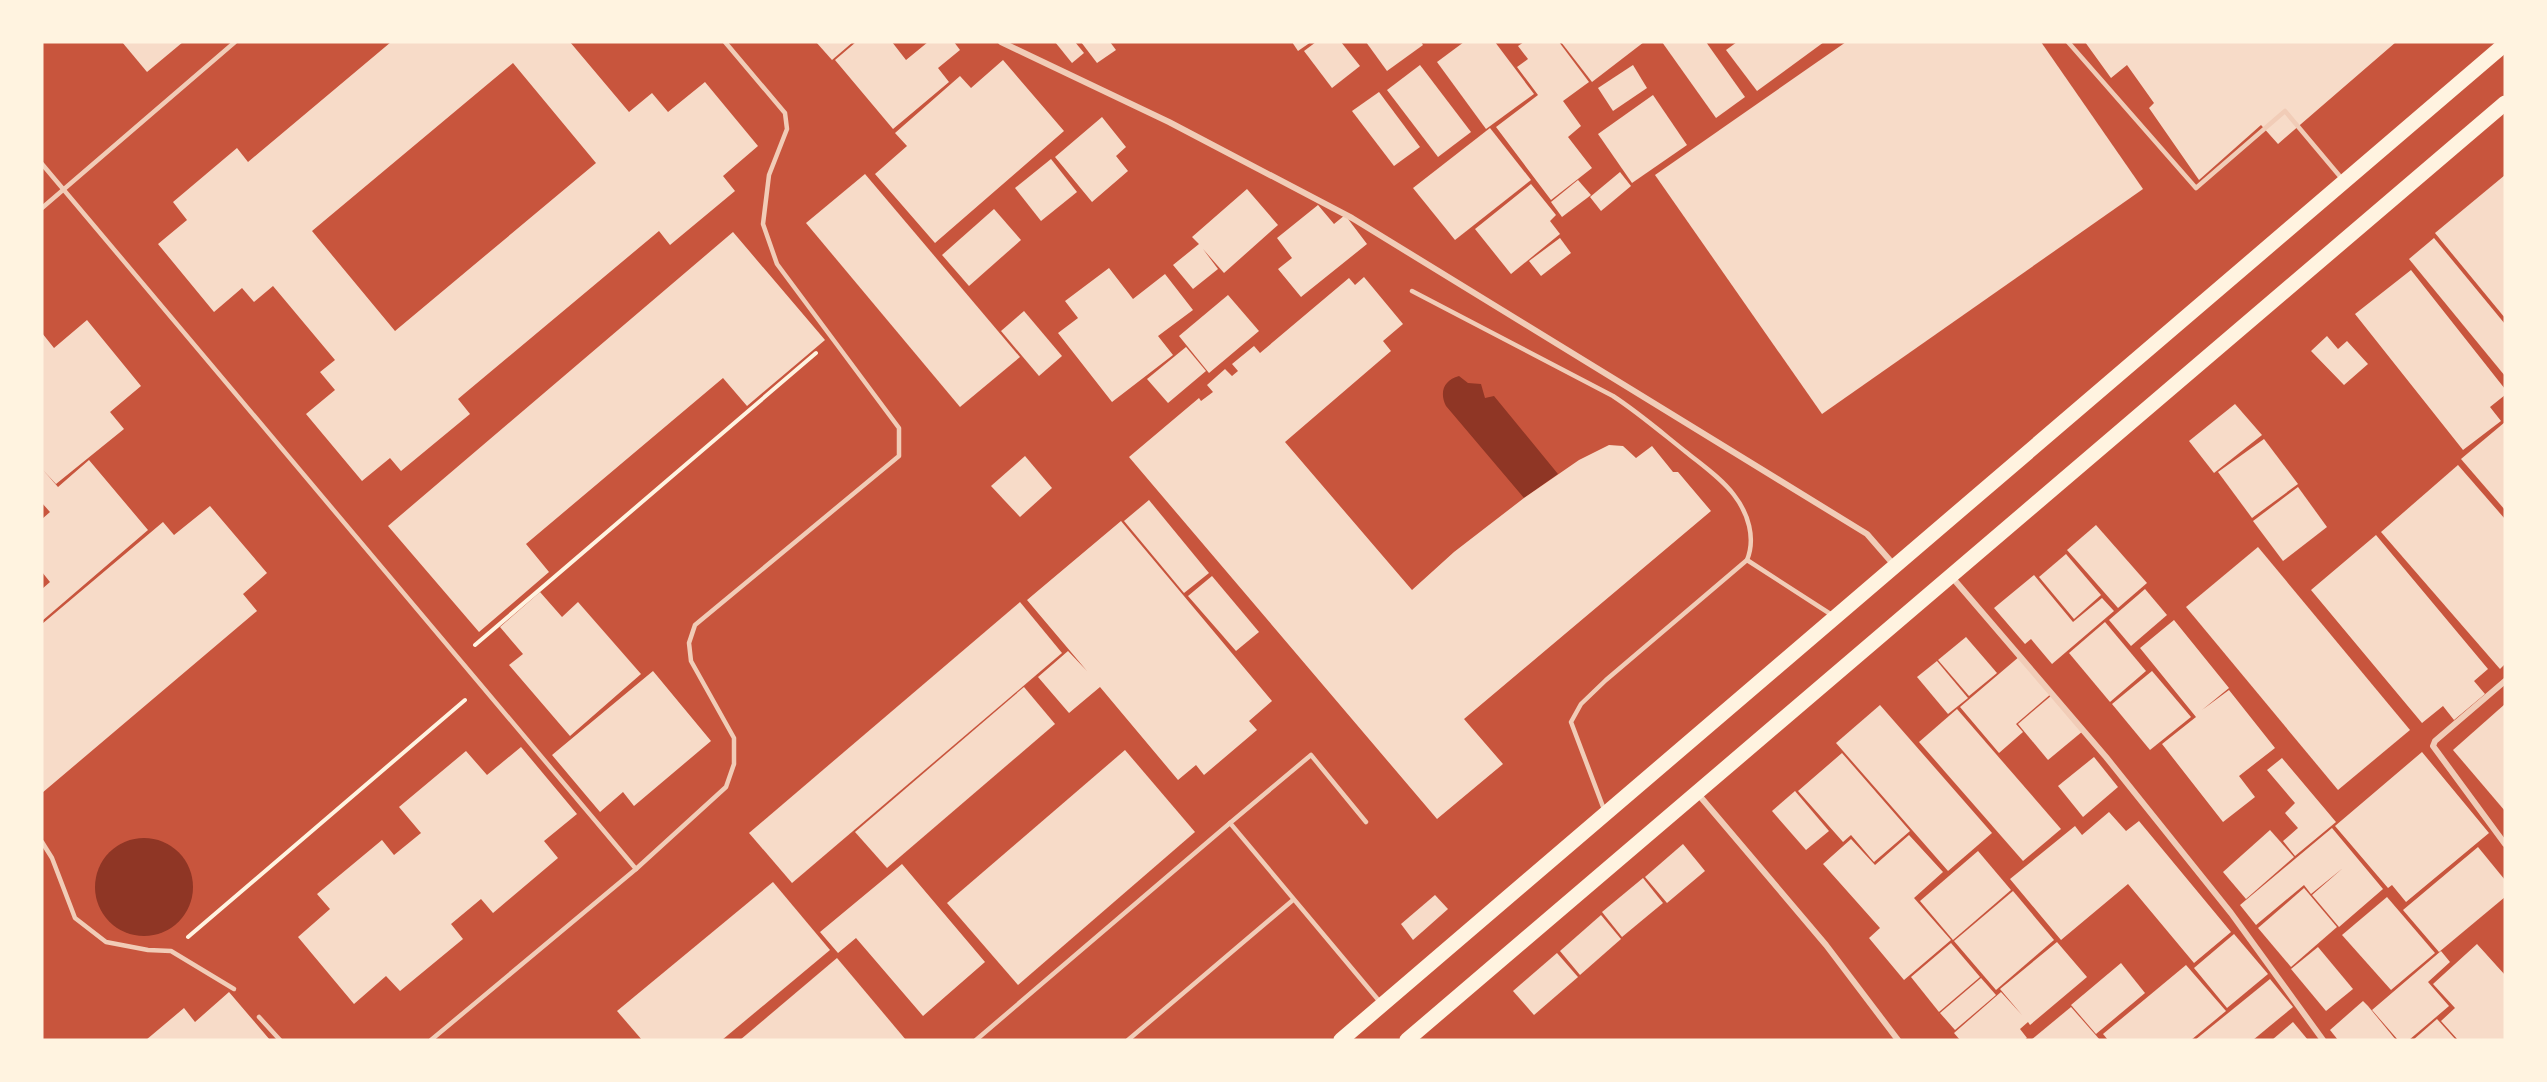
<svg xmlns="http://www.w3.org/2000/svg" width="2547" height="1082" font-family="Montserrat,sans-serif">
<style>
.water{fill:#8f3625}
.building{fill:#f7dbc8;fill-rule:evenodd}
.lines{fill:none;stroke-linecap:round;stroke-linejoin:round}
.path{stroke:#fff3e0;stroke-width:4}
.service{stroke:#f1ccb7;stroke-width:4.5}
.minor{stroke:#f1ccb7;stroke-width:6}
.primary{stroke:#fff3e0;stroke-width:15}
</style>
<rect width="100%" height="100%" fill="#c8553d"/>
<g class="water">
<path d="M1459 376 1468 383 1481 384 1485 398 1494 396 1558 474 1524 498 1446 406C1439 392 1444 380 1459 376Z"/>
<circle cx="144" cy="887" r="49"/>
</g>
<g class="building">
<polygon points="122,42 183,42 147,72"/>
<path d="M391 42H570L629 112 652 93 668 112 705 82 758 146 723 176 735 191 670 245 659 231 458 399 470 414 401 471 390 458 362 481 306 414 335 390 320 372 335 360 273 286 254 302 242 288 214 312 158 244 187 220 173 202 237 148 248 162ZM513 63 596 163 395 331 312 231Z"/>
<polygon points="816,42 853,42 832,60"/>
<polygon points="856,42 892,42 906,60 928,42 954,42 960,50 938,68 949,82 893,129 835,60"/>
<polygon points="1055,42 1075,42 1084,53 1072,63"/>
<polygon points="1081,42 1110,42 1116,50 1097,63"/>
<polygon points="1292,42 1311,42 1298,51"/>
<polygon points="1316,42 1341,42 1360,66 1332,88 1304,51"/>
<polygon points="1366,42 1421,42 1423,45 1387,71"/>
<polygon points="1464,42 1495,42 1534,94 1486,129 1437,62"/>
<polygon points="1524,42 1559,42 1589,82 1563,101 1581,126 1568,137 1592,168 1551,200 1496,127 1538,95 1517,67 1528,59 1518,46"/>
<polygon points="1561,42 1644,42 1592,82"/>
<polygon points="1662,42 1706,42 1745,97 1716,118"/>
<polygon points="1737,42 1824,42 1757,91 1726,50"/>
<polygon points="1846,42 2041,42 2143,189 1822,414 1655,175"/>
<polygon points="2085,42 2396,42 2278,144 2261,125 2199,180 2149,108 2154,103 2127,65 2111,78"/>
<polygon points="1003,60 1064,131 935,243 875,174 907,146 895,133 960,76 971,88"/>
<polygon points="1420,65 1471,132 1438,157 1387,90"/>
<polygon points="1633,65 1647,88 1613,111 1598,88"/>
<polygon points="1379,92 1420,147 1394,166 1352,111"/>
<polygon points="1653,95 1687,145 1632,183 1598,134"/>
<polygon points="1102,117 1126,147 1116,156 1128,171 1092,202 1055,157"/>
<polygon points="1490,128 1531,180 1455,240 1413,188"/>
<polygon points="1051,159 1077,192 1041,221 1015,188"/>
<polygon points="1620,172 1631,186 1601,211 1590,197"/>
<polygon points="865,174 1020,357 960,407 806,223"/>
<polygon points="2505,175 2505,318 2435,233"/>
<polygon points="1578,180 1591,195 1562,217 1551,202"/>
<polygon points="1531,184 1556,215 1550,221 1560,234 1511,274 1475,229"/>
<polygon points="1247,189 1278,225 1224,273 1203,249 1218,269 1193,289 1173,265 1199,244 1192,237"/>
<polygon points="1318,205 1334,224 1345,215 1367,244 1301,297 1278,269 1292,258 1277,238"/>
<polygon points="994,209 1021,240 969,286 942,255"/>
<polygon points="733,232 825,340 747,406 723,378 526,544 549,572 479,632 388,526"/>
<polygon points="1560,238 1571,253 1541,276 1529,261"/>
<polygon points="2434,238 2505,324 2505,376 2409,259"/>
<polygon points="1109,268 1133,299 1165,274 1193,310 1158,336 1173,355 1112,402 1058,333 1078,318 1065,301"/>
<polygon points="2411,270 2505,389 2505,395 2490,407 2501,421 2463,450 2355,314"/>
<polygon points="1364,277 1403,324 1383,341 1391,351 1285,442 1412,590 1454,552 1524,498 1579,460 1609,445 1623,446 1636,458 1652,446 1673,472 1678,472 1711,511 1464,719 1503,764 1437,819 1129,457 1199,398 1201,401 1213,392 1207,385 1225,369 1232,376 1238,371 1232,364 1254,346 1260,353 1349,278 1355,285"/>
<polygon points="1228,295 1259,331 1209,373 1179,336"/>
<polygon points="1024,311 1062,356 1039,376 1001,331"/>
<polygon points="87,320 141,386 110,412 124,429 56,484 43,470 58,487 89,460 148,530 42,621 42,589 50,582 42,572 42,519 50,512 42,503 42,333 54,348"/>
<polygon points="2327,336 2338,349 2347,341 2368,364 2344,385 2311,351"/>
<polygon points="1186,347 1206,371 1168,403 1147,379"/>
<polygon points="2235,404 2262,435 2214,473 2189,441"/>
<polygon points="2505,422 2505,510 2461,459"/>
<polygon points="2264,439 2298,484 2252,518 2218,472"/>
<polygon points="1025,456 1052,488 1020,517 991,486"/>
<polygon points="2458,465 2505,519 2505,664 2500,669 2381,532"/>
<polygon points="2298,487 2327,527 2283,561 2253,521"/>
<polygon points="1149,500 1209,573 1184,593 1124,521"/>
<polygon points="210,506 267,573 243,594 257,611 42,793 42,624 163,522 174,535"/>
<polygon points="1121,521 1272,701 1249,721 1257,730 1204,775 1196,765 1178,780 1100,687 1069,713 1038,677 1068,651 1087,671 1027,600"/>
<polygon points="2096,525 2147,583 2118,608 2067,550"/>
<polygon points="2376,535 2488,669 2474,681 2485,694 2454,720 2443,706 2422,723 2311,590"/>
<polygon points="2258,547 2410,730 2338,790 2186,607"/>
<polygon points="2066,554 2101,595 2074,619 2039,577"/>
<polygon points="2034,575 2073,622 2102,598 2114,611 2052,664 2031,639 2025,644 1994,608"/>
<polygon points="1212,576 1259,632 1236,651 1188,596"/>
<polygon points="2145,589 2167,615 2131,646 2109,620"/>
<polygon points="540,592 562,617 578,602 641,674 570,736 509,665 523,654 500,627"/>
<polygon points="1020,602 1062,653 792,883 749,833"/>
<polygon points="2174,620 2229,688 2202,710 2229,690 2275,748 2239,776 2255,797 2223,822 2162,744 2196,717 2140,648"/>
<polygon points="2105,622 2146,671 2110,702 2069,653"/>
<polygon points="1966,637 1997,673 1969,696 1938,660"/>
<polygon points="2020,656 2052,693 2016,724 2023,732 1999,753 1960,707"/>
<polygon points="1937,661 1968,698 1948,714 1917,677"/>
<polygon points="653,671 711,741 634,806 623,792 600,812 552,755"/>
<polygon points="2152,671 2191,717 2150,750 2112,704"/>
<polygon points="1024,687 1055,724 887,868 855,832"/>
<polygon points="2052,695 2083,731 2048,760 2018,724"/>
<polygon points="2505,704 2505,811 2453,750"/>
<polygon points="1880,705 1992,833 1948,871 1836,743"/>
<polygon points="1957,709 2061,829 2023,861 1919,742"/>
<polygon points="521,747 577,814 544,841 558,858 493,913 481,899 451,924 463,939 400,991 386,976 354,1004 298,937 330,909 317,894 382,840 394,855 421,833 399,807 466,751 487,775"/>
<polygon points="1125,750 1195,832 1018,985 947,903"/>
<polygon points="2422,752 2489,833 2406,902 2392,885 2388,888 2335,826"/>
<polygon points="1842,753 1910,831 1874,862 1851,835 1843,842 1798,791"/>
<polygon points="2094,757 2118,787 2083,817 2058,786"/>
<polygon points="2282,758 2336,822 2295,856 2283,841 2298,828 2285,813 2295,803 2267,770"/>
<polygon points="1795,791 1829,831 1806,850 1772,811"/>
<polygon points="2109,812 2126,831 2139,821 2231,932 2194,963 2128,884 2061,940 2010,879 2075,826 2082,835"/>
<polygon points="2332,828 2383,889 2339,927 2312,895 2343,868 2311,894 2304,885 2256,925 2240,905"/>
<polygon points="2270,830 2294,857 2246,899 2223,872"/>
<polygon points="1909,835 1943,872 1914,898 1951,940 1904,980 1869,938 1880,928 1823,864 1851,839 1875,865"/>
<polygon points="1683,844 1705,871 1667,903 1645,877"/>
<polygon points="2478,847 2505,880 2505,897 2439,952 2403,910"/>
<polygon points="1978,851 2011,890 1953,940 1920,901"/>
<polygon points="902,864 985,962 923,1016 856,938 838,953 820,932"/>
<polygon points="1643,878 1663,903 1622,937 1602,912"/>
<polygon points="773,882 830,950 722,1040 642,1040 617,1011"/>
<polygon points="2304,888 2337,927 2291,967 2258,928"/>
<polygon points="2013,891 2054,940 1996,990 1954,941"/>
<polygon points="1435,895 1448,909 1413,940 1401,924"/>
<polygon points="2387,897 2435,953 2391,990 2342,935"/>
<polygon points="1601,915 1621,939 1580,975 1560,951"/>
<polygon points="2234,934 2268,974 2227,1008 2194,968"/>
<polygon points="2057,942 2087,977 2030,1025 2028,1022 2020,1029 2027,1038 2024,1040 1960,1040 1954,1033 2001,992 2022,1015 2000,989"/>
<polygon points="1951,943 1980,977 1939,1012 1911,977"/>
<polygon points="2477,944 2505,975 2505,1040 2458,1040 2441,1021 2455,1008 2433,984"/>
<polygon points="2318,947 2353,989 2326,1011 2291,969"/>
<polygon points="2441,951 2450,962 2428,982 2449,1006 2409,1040 2398,1040 2372,1010"/>
<polygon points="1557,953 1578,977 1534,1015 1513,991"/>
<polygon points="837,958 906,1040 740,1040"/>
<polygon points="2121,963 2145,993 2096,1034 2071,1005"/>
<polygon points="2186,965 2226,1011 2191,1040 2108,1040 2103,1034"/>
<polygon points="1981,978 1996,995 1955,1030 1940,1013"/>
<polygon points="2270,979 2293,1007 2253,1040 2195,1040"/>
<polygon points="229,992 270,1040 146,1040 184,1008 195,1022"/>
<polygon points="2363,1001 2368,1006 2396,1040 2338,1040 2330,1030"/>
<polygon points="2071,1007 2100,1040 2031,1040"/>
<polygon points="2437,1019 2456,1040 2413,1040"/>
<polygon points="2293,1022 2308,1040 2272,1040"/>
</g>
<g class="lines">
<g class="path">
<polyline points="475,645 816,353"/>
<polyline points="188,937 465,700"/>
</g>
<g class="service">
<polyline points="2068,42 2196,188 2285,111 2343,180"/>
<polyline points="42,164 636,869"/>
<polyline points="42,208 235,42"/>
<path d="M1412 291 1613 396C1639 413 1662 433 1686 452 1702 465 1721 478 1734 495 1748 513 1756 538 1747 560"/>
<polyline points="1605,812 1571,722 1581,704 1606,680 1747,560 1832,615"/>
<polyline points="1230,823 1311,755 1366,822"/>
<polyline points="42,842 52,858 75,918 106,942 148,950 171,951 234,989"/>
<polyline points="259,1017 280,1040"/>
<polyline points="431,1040 636,869 726,787 734,764 734,738 691,661 689,643 695,625 899,456 899,428 777,264 763,224 769,175 787,129 785,113 725,42"/>
<polyline points="976,1040 1230,823 1380,1002"/>
<polyline points="1128,1040 1293,900"/>
</g>
<g class="minor">
<polyline points="1001,42 1169,122 1352,218 1867,534 1894,565"/>
<polyline points="1951,576 2106,757 2231,913 2323,1040"/>
<polyline points="2505,681 2435,741 2433,746 2505,844"/>
<polyline points="1698,794 1826,945 1898,1040"/>
</g>
<g class="primary">
<polyline points="1341,1040 2505,44"/>
<polyline points="1407,1040 2505,103"/>
</g>
</g>
<rect width="2547" height="1082" fill="none" stroke="#fff3e0" stroke-width="87"/>
</svg>
